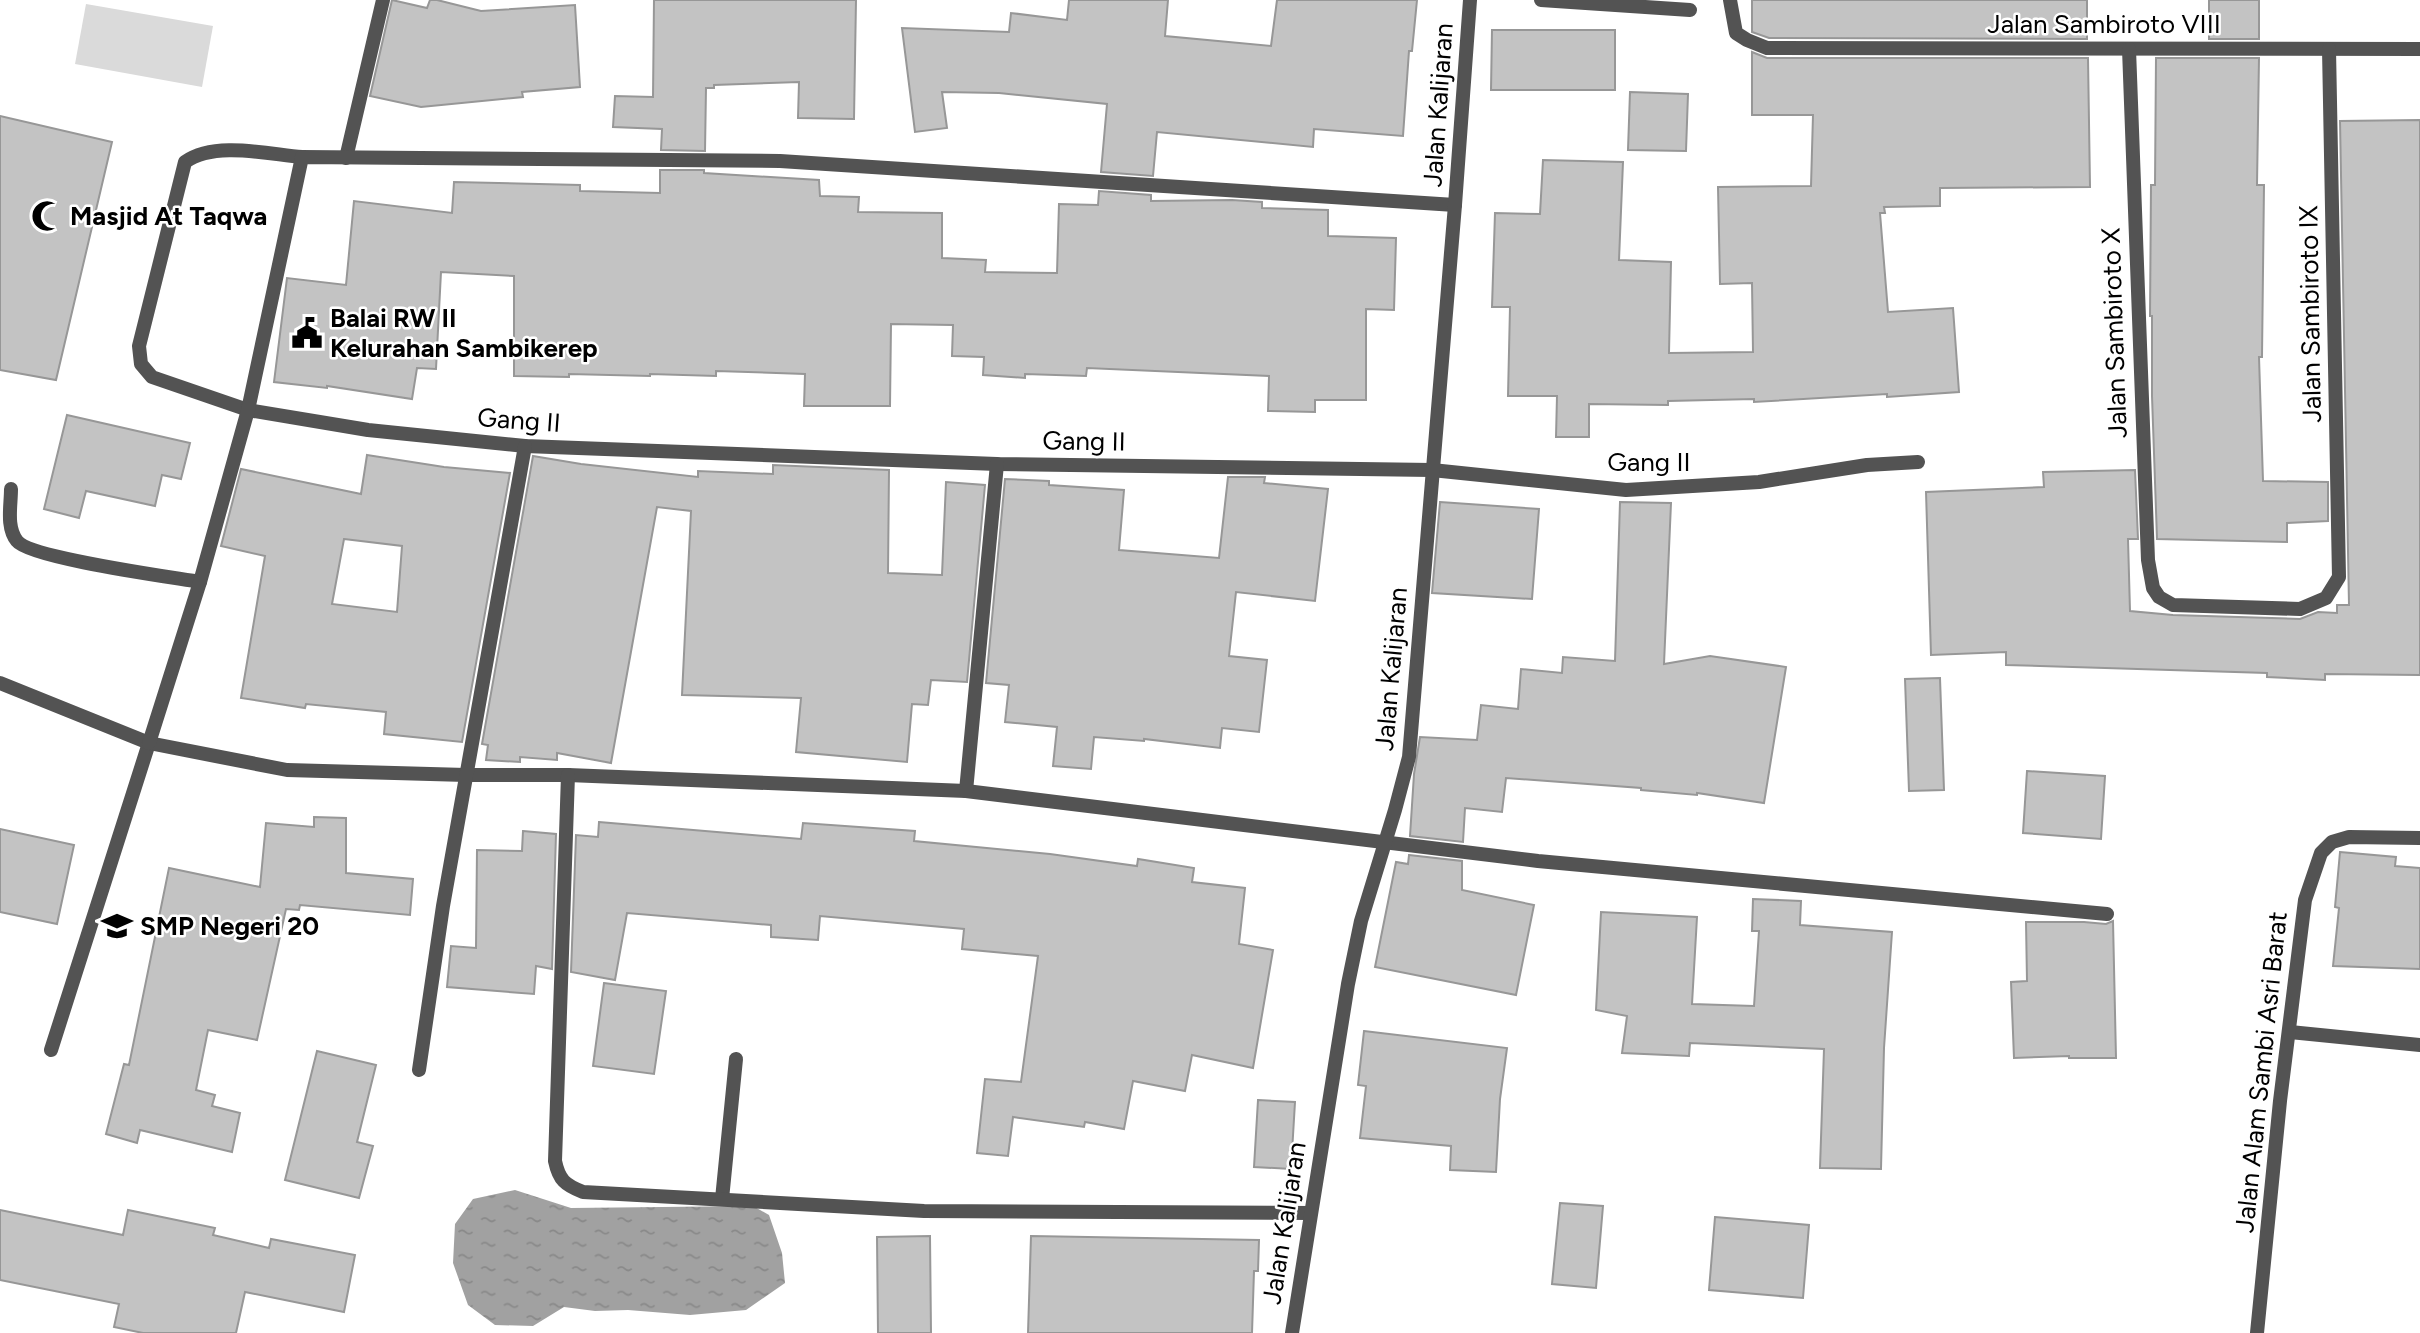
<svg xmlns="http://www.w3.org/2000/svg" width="2420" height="1333" font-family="Figtree,sans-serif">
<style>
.pitch{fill:#dadada}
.water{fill:url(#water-ripples)}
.building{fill:#c3c3c3;stroke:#979797;stroke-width:2;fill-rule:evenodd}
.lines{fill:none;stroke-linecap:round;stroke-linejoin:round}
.service{stroke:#535353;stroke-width:14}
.minor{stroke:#535353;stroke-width:14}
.tertiary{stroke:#535353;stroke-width:14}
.labels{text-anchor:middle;stroke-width:5;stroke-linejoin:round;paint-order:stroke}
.street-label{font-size:26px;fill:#000;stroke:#fff}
.poi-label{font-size:26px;font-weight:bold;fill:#000;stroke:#fff;text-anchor:start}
</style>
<defs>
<pattern id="water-ripples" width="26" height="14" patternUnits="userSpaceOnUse" patternTransform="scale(1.75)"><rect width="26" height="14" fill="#a1a1a1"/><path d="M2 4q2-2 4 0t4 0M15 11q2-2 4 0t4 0" fill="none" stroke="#898989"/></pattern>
</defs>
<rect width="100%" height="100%" fill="#fff"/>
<polygon class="pitch" points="86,4 213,26 202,87 75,64"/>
<polygon class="water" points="515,1190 571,1208 753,1206 769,1215 782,1253 785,1283 746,1310 690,1315 628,1310 595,1311 564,1307 533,1326 495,1325 468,1305 453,1263 455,1224 473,1199"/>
<g class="building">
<polygon points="392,0 427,8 430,0 437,0 481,11 575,5 580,87 522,92 523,97 421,107 370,96"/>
<polygon points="654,0 856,0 854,119 798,118 799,82 714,85 714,88 706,88 705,151 661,150 662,129 613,127 615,96 653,97"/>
<polygon points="1069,0 1168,0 1165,36 1271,46 1277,0 1417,0 1412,51 1409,51 1403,136 1314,129 1313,147 1157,132 1153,176 1101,172 1107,104 999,93 942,92 947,128 915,132 902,28 1009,32 1011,13 1067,20"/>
<polygon points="1752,0 2087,0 2087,39 1769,38 1752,32"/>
<rect x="2209" y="0" width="50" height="39"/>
<polygon points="1492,30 1615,30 1615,90 1491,90"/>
<polygon points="1752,52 1767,58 2088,58 2090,187 1940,188 1940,206 1884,207 1885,213 1880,213 1888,312 1953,308 1959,392 1887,397 1887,394 1754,402 1754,399 1668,401 1668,405 1589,404 1589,437 1556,437 1557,396 1508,396 1510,307 1492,307 1495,213 1540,214 1543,160 1623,162 1619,260 1671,262 1669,353 1753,352 1752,283 1720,284 1718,187 1811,186 1813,115 1752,115"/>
<polygon points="2156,58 2259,58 2257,185 2264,185 2262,357 2259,357 2263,481 2328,482 2328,521 2287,523 2287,542 2157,539 2152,396 2152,316 2150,316 2151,185 2155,185"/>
<polygon points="1630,92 1688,94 1686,151 1628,150"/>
<polygon points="0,116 112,142 56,380 0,370"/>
<polygon points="2420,120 2420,675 2325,674 2325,680 2267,677 2267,673 2006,665 2006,652 1931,655 1926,492 2044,487 2043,472 2135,470 2138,539 2128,539 2130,611 2173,615 2300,619 2318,612 2337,613 2337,605 2349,605 2340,121"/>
<polygon points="660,170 704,170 704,173 819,180 820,196 859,197 858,212 942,213 942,258 986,260 985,272 1057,273 1059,204 1098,205 1099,191 1151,195 1151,201 1232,200 1262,202 1262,208 1328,210 1328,236 1396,238 1394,310 1366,309 1366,400 1315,400 1315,412 1268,411 1269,376 1087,368 1086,376 1025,374 1025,378 983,375 984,357 952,356 953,325 891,324 890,406 804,406 805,374 716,371 716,376 650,374 650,376 569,374 569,377 514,376 514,276 441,272 436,369 417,368 412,399 327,386 327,388 274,382 287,278 346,285 354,201 452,213 454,182 580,185 580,191 660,193"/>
<polygon points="67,415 190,443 181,479 162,475 155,506 86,491 79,518 44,509"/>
<path d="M367 455 444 467 510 473 462 742 384 734 386 712 306 704 305 708 241 698 265 556 221 546 241 469 361 494ZM344 539 402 546 397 612 332 604Z"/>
<polygon points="533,456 581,464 698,477 698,471 773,474 773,465 889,470 888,573 942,575 946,482 985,485 967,682 931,680 928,705 912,704 907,762 796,752 801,698 682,695 691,511 657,507 611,763 557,753 557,760 520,757 520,762 486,760 488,745 482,744"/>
<polygon points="1228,477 1265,477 1264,483 1328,489 1315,601 1236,592 1229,656 1267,660 1259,732 1222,728 1220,748 1144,739 1144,741 1094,737 1091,769 1053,766 1057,727 1005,722 1009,685 986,683 1005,479 1049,481 1049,485 1124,490 1119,550 1219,558"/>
<polygon points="1440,502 1539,509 1532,599 1432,593"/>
<polygon points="1620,502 1671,503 1664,664 1710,656 1786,667 1764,803 1697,793 1697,795 1641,790 1641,788 1506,778 1502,812 1465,808 1463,842 1410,836 1414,774 1420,737 1477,740 1481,705 1518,709 1521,669 1562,673 1563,657 1615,661"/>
<polygon points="1940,678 1944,790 1909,791 1905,679"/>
<polygon points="2027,771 2105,776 2101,839 2023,833"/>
<polygon points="314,817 346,818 346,873 413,879 410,915 300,905 299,910 286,909 257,1040 208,1030 196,1090 215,1095 212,1106 240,1113 232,1152 140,1130 137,1143 106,1134 124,1064 129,1065 169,868 260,887 266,823 314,827"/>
<polygon points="599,822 801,839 803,823 915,831 914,841 1050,854 1137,866 1138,859 1194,868 1192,882 1245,888 1239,944 1273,950 1253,1068 1192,1055 1185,1091 1133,1081 1124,1129 1085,1122 1084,1127 1013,1117 1008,1156 977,1153 985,1079 1021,1082 1038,956 962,949 964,929 820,916 818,940 771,937 771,925 627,913 615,980 571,972 576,835 598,837"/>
<polygon points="0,829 74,845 57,924 0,912"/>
<polygon points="523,831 556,834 552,969 536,966 534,994 447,987 451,946 476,948 477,850 522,851"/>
<polygon points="2340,852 2396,857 2395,866 2420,868 2420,969 2333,966 2339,908 2335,907"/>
<polygon points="1409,855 1462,861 1462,890 1534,905 1516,995 1375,967 1396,862 1408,864"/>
<polygon points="1753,899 1801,901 1800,925 1892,932 1884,1048 1881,1169 1820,1168 1824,1049 1690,1043 1689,1056 1622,1053 1627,1016 1596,1010 1601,912 1697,917 1692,1004 1754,1006 1759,931 1752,931"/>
<polygon points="2113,921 2116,1058 2069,1058 2069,1056 2014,1058 2011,982 2027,981 2026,922 2084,922 2106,924"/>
<polygon points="604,983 666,991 654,1074 593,1066"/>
<polygon points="1364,1031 1507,1048 1500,1099 1496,1172 1450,1170 1451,1146 1360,1138 1366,1086 1358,1085"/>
<polygon points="317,1051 376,1065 357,1142 373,1146 359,1198 285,1180"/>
<polygon points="1258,1100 1295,1102 1291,1169 1254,1167"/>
<polygon points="1560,1203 1603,1206 1596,1288 1552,1284"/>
<polygon points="0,1210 123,1235 128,1210 215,1228 213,1235 269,1248 271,1239 355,1255 344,1312 245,1292 236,1333 143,1333 114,1327 119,1304 0,1280"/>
<polygon points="1715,1217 1809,1225 1803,1298 1709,1290"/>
<polygon points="930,1236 931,1333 878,1333 877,1237"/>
<polygon points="1031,1236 1259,1240 1258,1271 1254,1271 1252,1333 1028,1333"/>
</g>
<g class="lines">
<g class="service">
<polyline points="1541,0 1690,10"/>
<path d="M248 410 152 377 141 364 139 346 185 162C215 141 267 154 302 157"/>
<polyline points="51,1050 149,743"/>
<polyline points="722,1199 736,1059"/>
</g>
<g class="minor">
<polyline points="1730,0 1736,33 1747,40 1767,48 2420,49"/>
<polyline points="2129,49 2148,560 2153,588 2159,597 2173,605 2300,609 2326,598 2339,577 2329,49"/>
<polyline points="346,158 383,0"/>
<polyline points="248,410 368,430 525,446 997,464 1432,470 1626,490 1759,482 1867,465 1918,462"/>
<path d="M11 489C11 506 6 527 17 541 30 558 171 577 200 582"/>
<polyline points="0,683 149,743 287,770 466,775 568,775 966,791 1538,861 2107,914"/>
<polyline points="149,743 200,582 248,410 302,157 780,161 1455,205"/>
<path d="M568 775 555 1161C559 1180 565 1185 583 1192L924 1211 1310 1213"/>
<polyline points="966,791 997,464"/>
<polyline points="2290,1032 2420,1045"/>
<polyline points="419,1070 443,906 525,446"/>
<polyline points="2257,1333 2280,1101 2305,900 2321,853 2332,842 2349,837 2420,838"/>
</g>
<polyline class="tertiary" points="1292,1333 1348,984 1361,921 1395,810 1409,757 1455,205 1470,0"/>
</g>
<defs>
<symbol id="mosque-bare" viewBox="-9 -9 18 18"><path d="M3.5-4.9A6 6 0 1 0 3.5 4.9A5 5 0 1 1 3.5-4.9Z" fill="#000" stroke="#fff" stroke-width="2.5" paint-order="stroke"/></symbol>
<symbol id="civic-bare" viewBox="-9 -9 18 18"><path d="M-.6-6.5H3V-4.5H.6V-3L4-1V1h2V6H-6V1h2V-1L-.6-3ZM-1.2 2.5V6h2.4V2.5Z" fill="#000" stroke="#fff" stroke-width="2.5" paint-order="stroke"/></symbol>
<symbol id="school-bare" viewBox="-9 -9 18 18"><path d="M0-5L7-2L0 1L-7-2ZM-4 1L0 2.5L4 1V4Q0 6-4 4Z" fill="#000" stroke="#fff" stroke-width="2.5" paint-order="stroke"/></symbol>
</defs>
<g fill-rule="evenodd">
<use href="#mosque-bare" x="25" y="194" width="44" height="44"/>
<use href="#civic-bare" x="285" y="311" width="44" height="44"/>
<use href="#school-bare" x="95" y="904" width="44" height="44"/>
</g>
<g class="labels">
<g class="street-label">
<text x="2104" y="33">Jalan Sambiroto VIII</text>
<text transform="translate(1438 105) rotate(-86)" y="9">Jalan Kalijaran</text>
<text transform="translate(2310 314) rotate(-91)" y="9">Jalan Sambiroto IX</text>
<text transform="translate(2114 333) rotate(-92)" y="9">Jalan Sambiroto X</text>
<text transform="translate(519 420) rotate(4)" y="9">Gang II</text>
<text transform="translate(1084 441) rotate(1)" y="9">Gang II</text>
<text x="1649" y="471">Gang II</text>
<text transform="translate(1391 669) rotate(-85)" y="9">Jalan Kalijaran</text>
<text transform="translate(2261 1072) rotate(-84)" y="9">Jalan Alam Sambi Asri Barat</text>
<text transform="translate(1284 1223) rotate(-81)" y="9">Jalan Kalijaran</text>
</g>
<g class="poi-label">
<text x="70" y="225">Masjid At Taqwa</text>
<text x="330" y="327">Balai RW II<tspan x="330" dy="30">Kelurahan Sambikerep</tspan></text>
<text x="140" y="935">SMP Negeri 20</text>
</g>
</g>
</svg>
